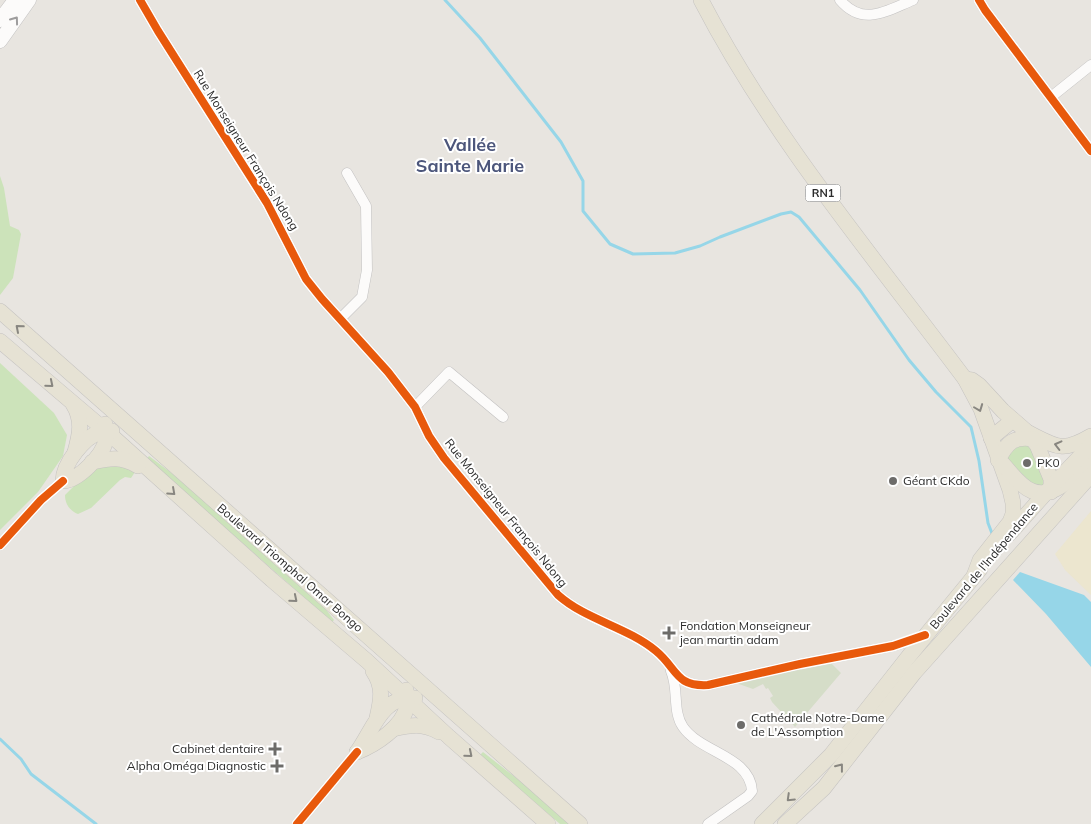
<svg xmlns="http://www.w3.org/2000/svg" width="1091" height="824" font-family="Mulish,sans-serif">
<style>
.green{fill:#cce3ba}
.sand{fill:#ece6cf}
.cemetery{fill:#d5ddc8}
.water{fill:#96d6e8}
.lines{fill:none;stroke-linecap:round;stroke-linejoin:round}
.stream{stroke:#96d6e8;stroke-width:3}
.minor-casing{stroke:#c2c1c1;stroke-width:11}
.secondary-casing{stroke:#c2c1c1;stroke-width:15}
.primary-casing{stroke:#c5c3c1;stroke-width:16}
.minor{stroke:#fcfbfa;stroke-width:10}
.secondary{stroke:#fcfbfa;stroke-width:14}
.primary{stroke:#e6e2d4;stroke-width:15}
.cycleway-casing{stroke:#fff;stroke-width:11}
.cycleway{stroke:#e8590c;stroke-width:8}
.oneway{stroke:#9e9d9d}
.oneway2{stroke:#888680}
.poi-dot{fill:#6d6c6a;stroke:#fff;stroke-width:2}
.labels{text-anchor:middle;stroke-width:4;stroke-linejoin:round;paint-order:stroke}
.shield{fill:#fff;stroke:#6b6b6b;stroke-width:1}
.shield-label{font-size:11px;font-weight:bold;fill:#2b2b2b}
.street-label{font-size:12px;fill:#2b2b2b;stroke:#fff}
.poi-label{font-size:12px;fill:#2b2b2b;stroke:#fff;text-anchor:start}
.district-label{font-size:18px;font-weight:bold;fill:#4c567b;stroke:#fff}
</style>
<rect width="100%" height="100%" fill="#e8e5e0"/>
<g class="green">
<polygon points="0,176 4,188 10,226 19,230 21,234 13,278 0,295"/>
<polygon points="0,363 54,413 67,435 63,456 38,492 0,530"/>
<polygon points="1030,444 1046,484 1036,488 1007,461 1007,456 1012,447"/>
<polygon points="149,456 186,484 321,603 334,620 332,622 147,459"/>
<path d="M121 465 135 472 131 478 125 477 120 480 91 508 78 514C70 511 65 504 65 495L79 481 99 467Z"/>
<polygon points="483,752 534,792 570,824 560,824 480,755"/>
</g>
<polygon class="sand" points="1091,511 1091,595 1065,570 1055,554"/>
<polygon class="cemetery" points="831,663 841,673 795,727 772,702 770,698 773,696 768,688 766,689 763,684 753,689 736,683"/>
<polygon class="water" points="1020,572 1084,595 1091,602 1091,667 1046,614 1013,580"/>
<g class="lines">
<g class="stream">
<polyline points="445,0 480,38 561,142 583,181 583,211 610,244 633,254 675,253 700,246 720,237 781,214 791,212 799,217 860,290 909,360 936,392 971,427 979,461 988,523 993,536"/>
<polyline points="0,739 21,759 31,774 96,824"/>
</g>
<defs>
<g id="minor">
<path d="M140 0 158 31 267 203 306 279 322 299 388 372 415 407 429 436 444 458 558 595C586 620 627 627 656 651 677 668 675 687 708 685L800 664 893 646 925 636"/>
<path d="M840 0C863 27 886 11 913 0"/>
<polyline points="979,0 985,10 1091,151"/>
<polyline points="1051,97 1091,65"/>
<polyline points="340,319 362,297 367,270 366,206 347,173"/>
<polyline points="415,407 449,372 503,417"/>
<polyline points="0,545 41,500 63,481"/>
<path d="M671 671C679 689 672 711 683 727 701 753 750 756 752 791L748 796 708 824"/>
<polyline points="297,824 357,752"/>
</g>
<g id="secondary">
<polyline points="0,20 15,0"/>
<polyline points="0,41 29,0"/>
</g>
<g id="primary">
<path d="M701 0C772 137 873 256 965 379L981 409 1010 490 1013 503V514L1010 522 980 560 974 576"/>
<polyline points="0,311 580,824"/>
<polyline points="0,341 113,437 272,580 367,661 449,737 548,824"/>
<polyline points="965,379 972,380 979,385 1003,411 1026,431 1037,445 1051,479 1051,492"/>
<path d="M73 404C83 420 80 434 75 452"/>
<path d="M105 424C106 429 107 435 106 440 103 455 78 481 63 481 63 464 84 437 100 432 103 431 108 431 112 431"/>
<path d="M1029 433C1057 447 1062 453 1091 436"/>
<polyline points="991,438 1013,420"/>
<path d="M998 460C1007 443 1013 436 1033 439"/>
<path d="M92 462C111 458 121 456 138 466"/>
<path d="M1003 464C1011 473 1020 486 1032 491 1055 500 1076 473 1091 459"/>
<polyline points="1009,534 1052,486 1091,445"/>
<path d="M373 671C384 687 381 700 377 718"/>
<path d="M393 729C412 725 422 723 439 732"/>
<path d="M357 752C373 730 382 695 415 698"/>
<path d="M357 752C375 745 403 727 407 706 408 701 407 695 406 690"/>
<polyline points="762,824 831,755 909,656 980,569"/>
<polyline points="785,824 824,788 914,673 1091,475"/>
</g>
</defs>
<use href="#minor" class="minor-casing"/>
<use href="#secondary" class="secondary-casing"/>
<use href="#primary" class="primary-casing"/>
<use href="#minor" class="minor"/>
<use href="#secondary" class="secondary"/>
<use href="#primary" class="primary"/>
<defs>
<g id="cycleway">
<path d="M140 0 158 31 267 203 306 279 322 299 388 372 415 407 429 436 444 458 558 595C586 620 627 627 656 651 677 668 675 687 708 685L800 664 893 646 925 635"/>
<polyline points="979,0 985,10 1091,151"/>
<polyline points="0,545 41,500 63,481"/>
<polyline points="297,824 357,752"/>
</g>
</defs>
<use href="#cycleway" class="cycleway-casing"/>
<use href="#cycleway" class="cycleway"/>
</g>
<defs><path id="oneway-chevron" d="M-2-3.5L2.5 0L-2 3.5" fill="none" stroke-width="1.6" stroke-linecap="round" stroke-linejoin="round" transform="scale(1.25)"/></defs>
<use class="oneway" href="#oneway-chevron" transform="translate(15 20) rotate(-54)"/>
<g class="oneway2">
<use href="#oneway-chevron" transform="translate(19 328) rotate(-139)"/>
<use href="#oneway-chevron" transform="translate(50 384) rotate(40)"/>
<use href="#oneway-chevron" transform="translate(979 408) rotate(69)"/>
<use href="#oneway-chevron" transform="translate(1058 445) rotate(-166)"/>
<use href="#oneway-chevron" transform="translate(172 492) rotate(42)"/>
<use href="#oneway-chevron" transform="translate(294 599) rotate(40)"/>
<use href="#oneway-chevron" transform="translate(469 754) rotate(40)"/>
<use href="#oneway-chevron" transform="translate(840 767) rotate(-52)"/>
<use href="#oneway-chevron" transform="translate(790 798) rotate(136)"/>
</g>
<g class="poi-dot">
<circle cx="1027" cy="463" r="5"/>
<circle cx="893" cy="481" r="5"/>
<path d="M666.5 625.5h5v5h5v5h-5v5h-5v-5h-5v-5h5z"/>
<circle cx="741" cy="725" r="5"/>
<path d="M272.5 741.5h5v5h5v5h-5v5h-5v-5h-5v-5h5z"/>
<path d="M274.5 758.5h5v5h5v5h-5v5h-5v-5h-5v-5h5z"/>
</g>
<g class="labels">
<rect class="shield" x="805.5" y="184.5" width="35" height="17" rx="4"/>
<g class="shield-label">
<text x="823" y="197">RN1</text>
</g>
<g class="street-label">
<text transform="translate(246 150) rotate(58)" y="4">Rue Monseigneur François Ndong</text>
<text transform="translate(506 513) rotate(51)" y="4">Rue Monseigneur François Ndong</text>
<text transform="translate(984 566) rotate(-50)" y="4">Boulevard de l'Indépendance</text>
<text transform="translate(290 568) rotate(41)" y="4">Boulevard Triomphal Omar Bongo</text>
</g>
<g class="poi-label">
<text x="1037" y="467">PK0</text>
<text x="903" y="485">Géant CKdo</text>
<text x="680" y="630">Fondation Monseigneur<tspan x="680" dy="14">jean martin adam</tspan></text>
<text x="751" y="722">Cathédrale Notre-Dame<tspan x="751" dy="14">de L'Assomption</tspan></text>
<text x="264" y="753" text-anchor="end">Cabinet dentaire</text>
<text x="266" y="770" text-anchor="end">Alpha Oméga Diagnostic</text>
</g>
<g class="district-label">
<text x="470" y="151">Vallée<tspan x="470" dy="21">Sainte Marie</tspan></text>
</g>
</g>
</svg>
